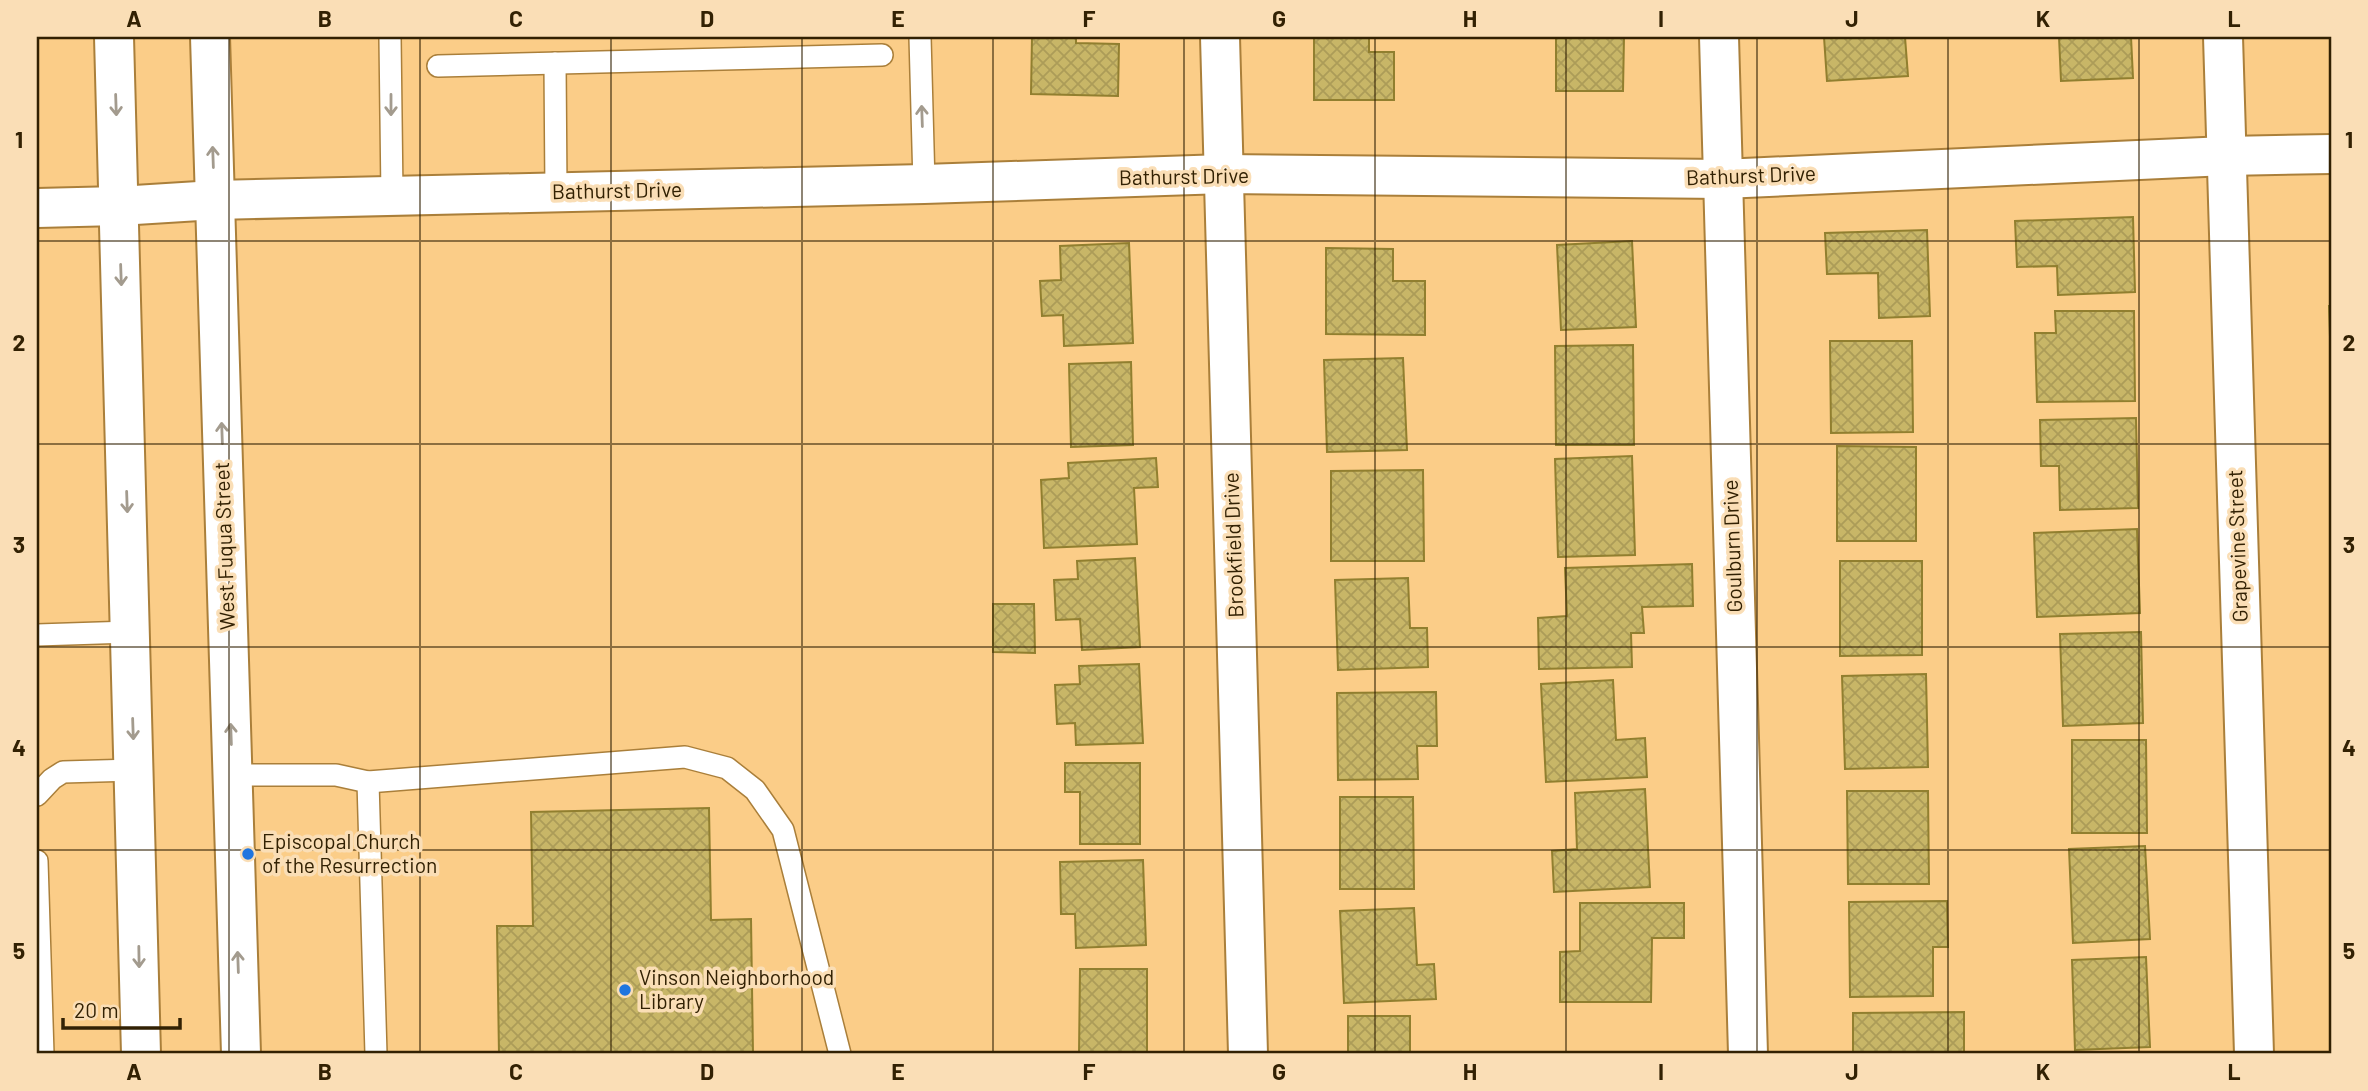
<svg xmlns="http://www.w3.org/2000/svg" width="2368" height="1091" font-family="Barlow,sans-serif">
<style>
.building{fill:url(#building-cross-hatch);stroke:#917f2f;stroke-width:2}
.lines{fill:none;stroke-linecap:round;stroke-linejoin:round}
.service-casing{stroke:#aa7f3a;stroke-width:24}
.minor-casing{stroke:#aa7f3a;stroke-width:42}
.secondary-casing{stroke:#aa7f3a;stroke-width:42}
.service{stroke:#fff;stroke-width:21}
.minor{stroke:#fff;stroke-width:38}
.secondary{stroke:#fff;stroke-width:38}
.oneway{stroke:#a39b8e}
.grid{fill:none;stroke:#322103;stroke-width:2;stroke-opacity:0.55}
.poi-dot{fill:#1f75df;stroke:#fadeb6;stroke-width:2.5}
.labels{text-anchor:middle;stroke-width:7;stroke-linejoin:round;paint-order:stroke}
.street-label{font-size:21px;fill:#322103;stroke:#fadeb6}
.poi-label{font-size:21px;fill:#322103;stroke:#fadeb6;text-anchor:start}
.neatline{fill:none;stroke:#322103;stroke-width:2.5}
.grid-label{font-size:23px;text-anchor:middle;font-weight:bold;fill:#322103}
</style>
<defs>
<pattern id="building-cross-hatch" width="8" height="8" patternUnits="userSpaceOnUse" patternTransform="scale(1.75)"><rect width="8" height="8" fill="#c8b667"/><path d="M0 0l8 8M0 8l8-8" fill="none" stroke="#ac9c58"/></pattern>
</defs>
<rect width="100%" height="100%" fill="#fbcd88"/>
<g class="building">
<polygon points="1032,37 1076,37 1076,43 1119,44 1118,96 1031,94"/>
<polygon points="1314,37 1369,37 1369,52 1394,52 1394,100 1314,100"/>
<polygon points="1556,37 1624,37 1623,91 1556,91"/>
<polygon points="1824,37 1905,37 1908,76 1827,81"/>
<polygon points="2059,37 2131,37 2133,78 2061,81"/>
<polygon points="2133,217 2135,292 2058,295 2057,266 2017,267 2015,221"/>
<polygon points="1927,230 1930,316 1879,318 1878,273 1827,274 1825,233"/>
<polygon points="1632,241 1636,327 1561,330 1557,245"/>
<polygon points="1129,243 1133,343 1064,346 1063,315 1042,316 1040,281 1061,280 1060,246"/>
<polygon points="1326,248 1393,249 1393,281 1425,281 1425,335 1326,334"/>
<polygon points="2329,306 2331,306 2331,367"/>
<polygon points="2055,311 2134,311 2135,401 2037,402 2035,333 2056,333"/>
<polygon points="1830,341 1912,341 1913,432 1831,433"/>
<polygon points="1633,345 1634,445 1556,445 1555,346"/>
<polygon points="1403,358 1407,450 1327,452 1324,360"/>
<polygon points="1131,362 1133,445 1071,447 1069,364"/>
<polygon points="2136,418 2138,508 2060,510 2059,466 2041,466 2040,420"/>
<polygon points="1837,446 1916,447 1916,541 1837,541"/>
<polygon points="1632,456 1635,555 1558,557 1555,459"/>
<polygon points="1156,458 1158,487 1134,488 1137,544 1044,548 1041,480 1069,478 1068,463"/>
<polygon points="1423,470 1424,561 1331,561 1331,471"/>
<polygon points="2137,529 2140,613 2037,617 2034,533"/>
<polygon points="1135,558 1140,647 1082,650 1080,619 1056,620 1054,580 1078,579 1077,561"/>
<polygon points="1840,561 1922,561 1922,655 1840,656"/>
<polygon points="1692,564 1693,606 1642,607 1644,633 1631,633 1632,667 1539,669 1538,618 1567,616 1565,568"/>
<polygon points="1408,578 1410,628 1427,628 1428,667 1338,670 1335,580"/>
<polygon points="993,604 1034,604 1035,653 993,652"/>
<polygon points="2141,632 2143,723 2063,726 2060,634"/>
<polygon points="1139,664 1143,743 1076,745 1075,723 1057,724 1055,685 1080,684 1079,666"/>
<polygon points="1926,674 1928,767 1845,769 1842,676"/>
<polygon points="1613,680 1616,740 1645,738 1647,777 1546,782 1541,684"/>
<polygon points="1436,692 1437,746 1417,746 1418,779 1338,780 1337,693"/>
<polygon points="2072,740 2146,740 2147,833 2072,833"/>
<polygon points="1065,763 1140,763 1140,844 1080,844 1080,792 1065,792"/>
<polygon points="1645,789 1650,887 1554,892 1552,851 1577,849 1575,793"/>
<polygon points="1847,791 1928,791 1929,884 1848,884"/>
<polygon points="1340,797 1413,797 1414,889 1340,889"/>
<polygon points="709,808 711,920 751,919 753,1054 499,1054 497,926 533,926 531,812"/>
<polygon points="2145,846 2150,939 2073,943 2069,849"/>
<polygon points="1143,860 1146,945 1076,948 1075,914 1061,914 1060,862"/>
<polygon points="1947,901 1948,947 1933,947 1933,996 1850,997 1849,902"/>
<polygon points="1580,903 1684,903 1684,938 1652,938 1651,1002 1560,1002 1560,952 1580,951"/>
<polygon points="1414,908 1417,965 1434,964 1436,999 1344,1003 1340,911"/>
<polygon points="2146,957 2150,1047 2075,1050 2072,960"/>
<polygon points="1080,969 1147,969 1147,1054 1079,1054"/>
<polygon points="1964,1012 1964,1054 1853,1054 1853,1013"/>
<polygon points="1348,1016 1410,1016 1410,1052 1428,1052 1428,1054 1348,1054"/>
</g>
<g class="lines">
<defs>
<g id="service">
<polyline points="390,37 392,196"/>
<polyline points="920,37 924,184"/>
<polyline points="555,63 556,192"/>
<polyline points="438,66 882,55"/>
<polyline points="37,635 130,632"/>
<polyline points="232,775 336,775 368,782 376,1054"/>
<polyline points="368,782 685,757 727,768 755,790 783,830 840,1054"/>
<polyline points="37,795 52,779 63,772 134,770"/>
<polyline points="37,861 43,1054"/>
</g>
<g id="minor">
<polyline points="1220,37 1248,1054"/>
<polyline points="1719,37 1748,1054"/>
<polyline points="2223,37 2254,1054"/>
<polyline points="37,208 119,206 215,200 924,184 1224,174 1723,179 2226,156 2331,154"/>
</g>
<g id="secondary">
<polyline points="114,37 141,1054"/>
<polyline points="210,37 241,1054"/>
</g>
</defs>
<use href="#service" class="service-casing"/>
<use href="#minor" class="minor-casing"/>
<use href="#secondary" class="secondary-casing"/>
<use href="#service" class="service"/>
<use href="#minor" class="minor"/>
<use href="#secondary" class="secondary"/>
</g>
<defs><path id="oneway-shaft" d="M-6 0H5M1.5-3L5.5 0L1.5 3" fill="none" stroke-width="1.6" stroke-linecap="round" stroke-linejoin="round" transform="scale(1.75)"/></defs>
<g class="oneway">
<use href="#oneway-shaft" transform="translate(116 105) rotate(88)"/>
<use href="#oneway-shaft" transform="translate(391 105) rotate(90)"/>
<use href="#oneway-shaft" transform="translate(922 116) rotate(-92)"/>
<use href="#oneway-shaft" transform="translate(213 157) rotate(-92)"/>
<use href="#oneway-shaft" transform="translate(121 275) rotate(88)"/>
<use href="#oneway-shaft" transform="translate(222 433) rotate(-92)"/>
<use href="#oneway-shaft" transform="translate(127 502) rotate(88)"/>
<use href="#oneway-shaft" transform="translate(133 729) rotate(88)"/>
<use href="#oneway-shaft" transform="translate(231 734) rotate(-92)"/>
<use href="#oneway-shaft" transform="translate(139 957) rotate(89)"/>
<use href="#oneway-shaft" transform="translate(238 962) rotate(-92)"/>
</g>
<path class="grid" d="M229 37V1054M420 37V1054M611 37V1054M802 37V1054M993 37V1054M1184 37V1054M1375 37V1054M1566 37V1054M1757 37V1054M1948 37V1054M2139 37V1054M37 241H2331M37 444H2331M37 647H2331M37 850H2331"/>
<g class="poi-dot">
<circle cx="248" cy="854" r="7"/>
<circle cx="625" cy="990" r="7"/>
</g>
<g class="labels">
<g class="street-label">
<text transform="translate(1751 176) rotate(-2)" y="7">Bathurst Drive</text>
<text transform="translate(1184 177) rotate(-1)" y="7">Bathurst Drive</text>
<text transform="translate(617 191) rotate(-1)" y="7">Bathurst Drive</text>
<text transform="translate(1234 545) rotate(-92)" y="7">Brookfield Drive</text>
<text transform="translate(225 546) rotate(-92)" y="7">West Fuqua Street</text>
<text transform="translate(1733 546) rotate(-92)" y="7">Goulburn Drive</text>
<text transform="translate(2238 546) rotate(-92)" y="7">Grapevine Street</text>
</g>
<g class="poi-label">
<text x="262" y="849">Episcopal Church<tspan x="262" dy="24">of the Resurrection</tspan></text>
<text x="639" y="985">Vinson Neighborhood<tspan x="639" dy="24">Library</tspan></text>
</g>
</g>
<rect width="2368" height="1091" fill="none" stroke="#fadeb6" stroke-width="77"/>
<path d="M63 1018v10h117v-10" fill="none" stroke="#322103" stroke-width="3.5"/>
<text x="74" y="1018" font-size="21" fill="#322103" stroke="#fadeb6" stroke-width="5" paint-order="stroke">20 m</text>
<rect x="38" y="38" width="2292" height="1014" class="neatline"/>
<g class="grid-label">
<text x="134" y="27">A</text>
<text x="325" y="27">B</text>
<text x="516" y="27">C</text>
<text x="707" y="27">D</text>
<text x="898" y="27">E</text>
<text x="1089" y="27">F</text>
<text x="1279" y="27">G</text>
<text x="1470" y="27">H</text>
<text x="1661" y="27">I</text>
<text x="1852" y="27">J</text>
<text x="2043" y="27">K</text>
<text x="2234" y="27">L</text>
<text x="19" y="148">1</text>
<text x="2349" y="148">1</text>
<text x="19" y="351">2</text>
<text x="2349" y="351">2</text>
<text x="19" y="553">3</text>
<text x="2349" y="553">3</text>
<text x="19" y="756">4</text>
<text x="2349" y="756">4</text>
<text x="19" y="959">5</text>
<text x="2349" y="959">5</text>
<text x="134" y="1080">A</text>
<text x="325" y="1080">B</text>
<text x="516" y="1080">C</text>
<text x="707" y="1080">D</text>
<text x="898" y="1080">E</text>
<text x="1089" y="1080">F</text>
<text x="1279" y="1080">G</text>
<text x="1470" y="1080">H</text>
<text x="1661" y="1080">I</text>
<text x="1852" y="1080">J</text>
<text x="2043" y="1080">K</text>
<text x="2234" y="1080">L</text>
</g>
</svg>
